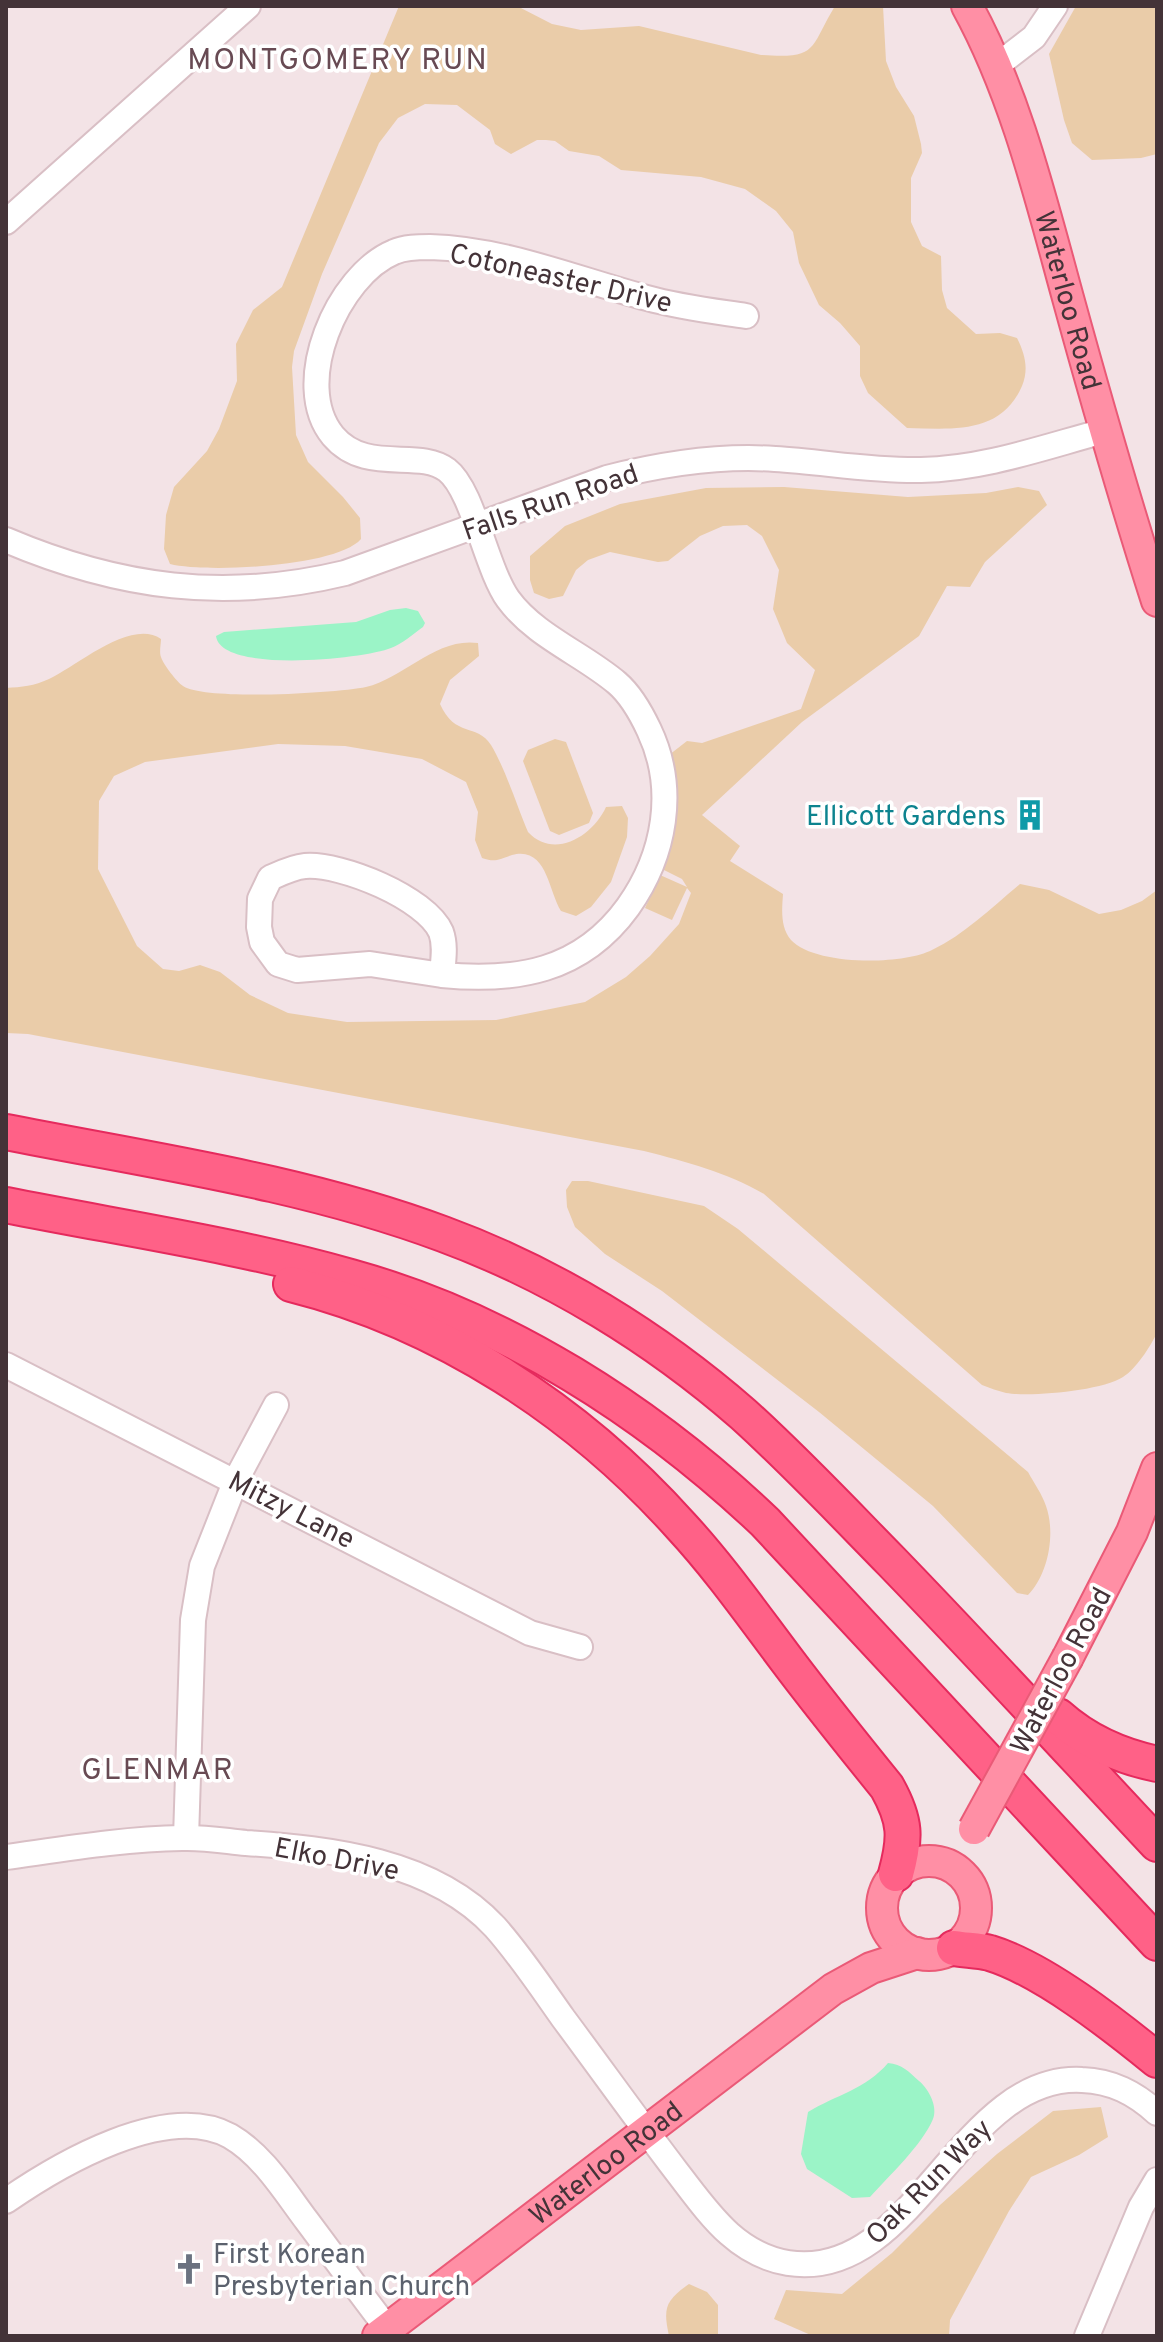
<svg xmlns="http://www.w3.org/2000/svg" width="1163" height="2342" font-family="Overpass,sans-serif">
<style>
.green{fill:#eacca9}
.water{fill:#9bf4c7}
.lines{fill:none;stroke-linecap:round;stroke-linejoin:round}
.minor-casing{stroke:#d9bfc5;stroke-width:28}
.major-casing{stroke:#ea5a77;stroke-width:34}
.highway-casing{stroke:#e52a5d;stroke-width:38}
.minor{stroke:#fff;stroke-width:24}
.major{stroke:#ff8fa5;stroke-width:30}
.highway{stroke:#ff6187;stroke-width:34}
.major-bridge-casing{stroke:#ea5a77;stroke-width:34;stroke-linecap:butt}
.major-bridge{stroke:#ff8fa5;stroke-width:30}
.labels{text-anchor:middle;stroke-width:7;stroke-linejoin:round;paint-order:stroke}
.street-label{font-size:28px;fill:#443338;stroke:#fff}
.culture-label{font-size:28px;fill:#0d838f;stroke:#fff;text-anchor:end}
.worship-label{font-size:28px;fill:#5b616d;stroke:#fff;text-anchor:start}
.neighbourhood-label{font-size:30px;letter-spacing:2px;fill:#684a53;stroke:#fff}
</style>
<rect width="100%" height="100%" fill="#f3e3e6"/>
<g class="green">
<path d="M399 6H517L552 24 581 30 639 26 761 55C819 59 809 49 835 6H883L886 61 896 87 914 116 921 144 922 153 911 178V222L922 246 941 256 942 290 947 308 976 334 1000 333 1017 338C1025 354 1029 369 1022 386 1001 435 952 429 907 428L868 393 860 376V346L840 323 819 305 799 263 793 232 776 211 745 189 701 177 621 170 599 156 569 151 555 141 546 140H537L511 154 495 144 490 130 457 105 425 104 398 118 379 143 322 274 294 351 292 367 296 435 308 462 343 497 360 518 361 539C337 567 206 573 170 564L164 549 166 515 174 487 207 451 219 429 237 381 236 344 253 310 282 287Z"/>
<polygon points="1076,6 1157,6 1157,154 1141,158 1092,160 1072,143 1064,120 1049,54"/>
<path d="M784 487 908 497 986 493 1018 487 1039 491 1047 505 985 562 970 587 947 586 919 636 802 722 702 815 740 846 730 861 783 894C782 909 780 927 791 940 815 966 903 965 932 950 965 934 992 907 1020 884L1049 890 1099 914 1121 910 1142 901 1157 890V1333C1150 1347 1136 1369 1123 1377 1101 1391 1031 1397 1006 1393 998 1391 990 1388 982 1385L764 1194C726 1172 687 1162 644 1151L28 1034 6 1033V688C22 687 34 686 49 679 77 666 131 618 161 639 161 644 159 652 161 657 163 664 177 682 183 686 206 701 337 693 366 687 404 678 436 637 478 643L479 656 450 680 440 704C455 738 477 723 491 745 505 768 517 806 528 832 554 860 593 836 606 807L622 806 628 818 627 837 611 882 591 907 576 916 561 911C548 890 547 846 512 855 499 859 496 863 482 858L475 840 478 812 466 782 422 759 345 746 278 744 145 762 114 776 99 801 98 869 137 946 163 969 179 971 200 965 220 972 250 995 288 1013 347 1022 496 1020 585 1002 626 977 650 956 679 924 691 893 687 888 672 920 645 908 660 875 687 887 682 879 662 869 669 755 687 741 702 743 801 709 815 670 787 643 773 609 779 570 762 536 747 525 723 526 700 536 668 561 658 562 610 552 588 560 576 570 563 596 549 599 534 593 530 580V556L565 526 620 504 706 488Z"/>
<polygon points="555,739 566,742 593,813 589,823 559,835 550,831 523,761 528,750"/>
<path d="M572 1181H588L704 1206 738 1229 1028 1472C1034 1483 1042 1494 1046 1506 1056 1534 1048 1575 1028 1595L1017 1593 933 1506 819 1412 662 1291 605 1254 575 1227 567 1207 566 1190Z"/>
<polygon points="1101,2107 1108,2137 1079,2155 1031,2177 1009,2211 950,2320 949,2336 813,2336 774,2319 786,2290 842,2294 892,2253 940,2205 997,2154 1053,2111"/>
<path d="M689 2284 707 2292 718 2305V2336H669C663 2308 665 2301 689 2284Z"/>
</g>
<g class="water">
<path d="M406 608 418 611 425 623 423 627C413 634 402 644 391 648 364 659 221 674 216 636L224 632 356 622 390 610Z"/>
<path d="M888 2063C902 2064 909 2072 919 2081 929 2089 938 2107 933 2119 922 2145 889 2176 870 2197L852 2198 807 2169 801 2154 808 2112C836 2095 866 2089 888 2063Z"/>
</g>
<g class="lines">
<defs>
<g id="minor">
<polyline points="995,67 1034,37 1055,6"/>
<polyline points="6,222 248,6"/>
<path d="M6 540C119 588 225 602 345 573L607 478C662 464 718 455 775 459 824 462 872 471 921 470 984 469 1044 447 1104 431"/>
<path d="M442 975 370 964 297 970 278 964 262 942 259 927 260 899 270 878C281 873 293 867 305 866 341 863 426 898 441 932 446 946 443 961 442 975 516 982 581 972 628 907 665 855 677 789 649 730 641 713 631 695 617 683 583 654 535 636 508 599 486 568 473 490 447 470 418 448 366 475 333 436 290 384 338 275 394 252 405 247 418 247 430 247 504 249 576 279 647 298 679 307 713 311 746 316"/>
<polyline points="6,1365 530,1633 580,1647"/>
<polyline points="186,1838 193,1620 202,1566 236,1480 276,1405"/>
<path d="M6 1857C64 1849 123 1839 182 1838 203 1837 225 1841 246 1843 331 1849 433 1860 495 1927 520 1955 541 1987 563 2018 601 2069 638 2121 677 2172 708 2212 735 2254 788 2263 914 2283 960 2073 1082 2080 1112 2081 1135 2093 1157 2113"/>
<path d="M6 2201C58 2165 166 2101 230 2136 263 2155 285 2192 307 2221 334 2257 360 2293 387 2328"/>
<polyline points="1087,2336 1141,2207 1157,2180"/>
</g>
<g id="major">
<path id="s1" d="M967 6C1016 95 1041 200 1068 298 1096 400 1125 501 1157 601"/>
<polyline points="1068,1657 1132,1532 1157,1468"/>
<circle cx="929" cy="1908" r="47"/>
<path id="s2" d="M378 2336 833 1989 871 1968 917 1953"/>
</g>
<g id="highway">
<path d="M6 1132C153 1161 303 1182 443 1234 552 1274 656 1338 743 1414 795 1461 843 1512 892 1562 982 1655 1069 1750 1157 1844"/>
<path d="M6 1205C121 1228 238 1245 351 1277 506 1320 649 1412 765 1522L1157 1943"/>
<path d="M291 1284C442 1322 578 1411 681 1526 719 1567 752 1614 786 1659 819 1703 853 1745 887 1787 906 1821 906 1838 896 1874"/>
<path d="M1058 1716C1087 1742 1119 1756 1157 1764"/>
<path d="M954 1948C966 1950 979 1950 990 1953 1043 1969 1114 2025 1157 2060"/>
</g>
</defs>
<use href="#minor" class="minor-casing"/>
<use href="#major" class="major-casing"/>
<use href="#highway" class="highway-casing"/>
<use href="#minor" class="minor"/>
<use href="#major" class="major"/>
<use href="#highway" class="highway"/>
<defs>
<polyline id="major-bridge" points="974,1829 1068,1657"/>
</defs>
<use href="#major-bridge" class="major-bridge-casing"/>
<use href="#major-bridge" class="major-bridge"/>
</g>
<defs>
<symbol id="building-bare" viewBox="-9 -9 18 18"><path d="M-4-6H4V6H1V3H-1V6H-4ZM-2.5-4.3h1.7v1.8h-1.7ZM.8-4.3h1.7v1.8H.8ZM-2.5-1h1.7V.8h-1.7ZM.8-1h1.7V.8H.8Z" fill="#0f9aa8" stroke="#fff" stroke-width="2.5" paint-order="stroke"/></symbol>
<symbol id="church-bare" viewBox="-9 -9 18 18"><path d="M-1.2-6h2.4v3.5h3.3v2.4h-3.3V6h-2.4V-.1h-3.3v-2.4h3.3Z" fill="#6b7280" stroke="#fff" stroke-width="2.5" paint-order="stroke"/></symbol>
</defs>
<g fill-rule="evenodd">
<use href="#building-bare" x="1008" y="793" width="44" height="44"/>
<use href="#church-bare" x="167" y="2247" width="44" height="44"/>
</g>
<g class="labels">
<g class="street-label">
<text transform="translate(561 277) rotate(13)" y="10">Cotoneaster Drive</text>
<text dy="10" stroke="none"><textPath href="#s1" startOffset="312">Waterloo Road</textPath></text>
<text transform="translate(550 501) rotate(-19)" y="10">Falls Run Road</text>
<text transform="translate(292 1509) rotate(27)" y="10">Mitzy Lane</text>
<text transform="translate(1060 1670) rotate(-62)" y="10">Waterloo Road</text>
<text transform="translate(337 1858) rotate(11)" y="10">Elko Drive</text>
<text dy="10" stroke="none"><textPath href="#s2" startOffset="286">Waterloo Road</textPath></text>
<text transform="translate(928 2181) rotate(-45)" y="10">Oak Run Way</text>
</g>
<g class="culture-label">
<text x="1006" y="825">Ellicott Gardens</text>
</g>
<g class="worship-label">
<text x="213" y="2263">First Korean<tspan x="213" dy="32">Presbyterian Church</tspan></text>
</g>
<g class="neighbourhood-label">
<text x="338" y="69">MONTGOMERY RUN</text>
<text x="158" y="1779">GLENMAR</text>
</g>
</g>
<rect width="1163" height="2342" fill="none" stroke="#443338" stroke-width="16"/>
</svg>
